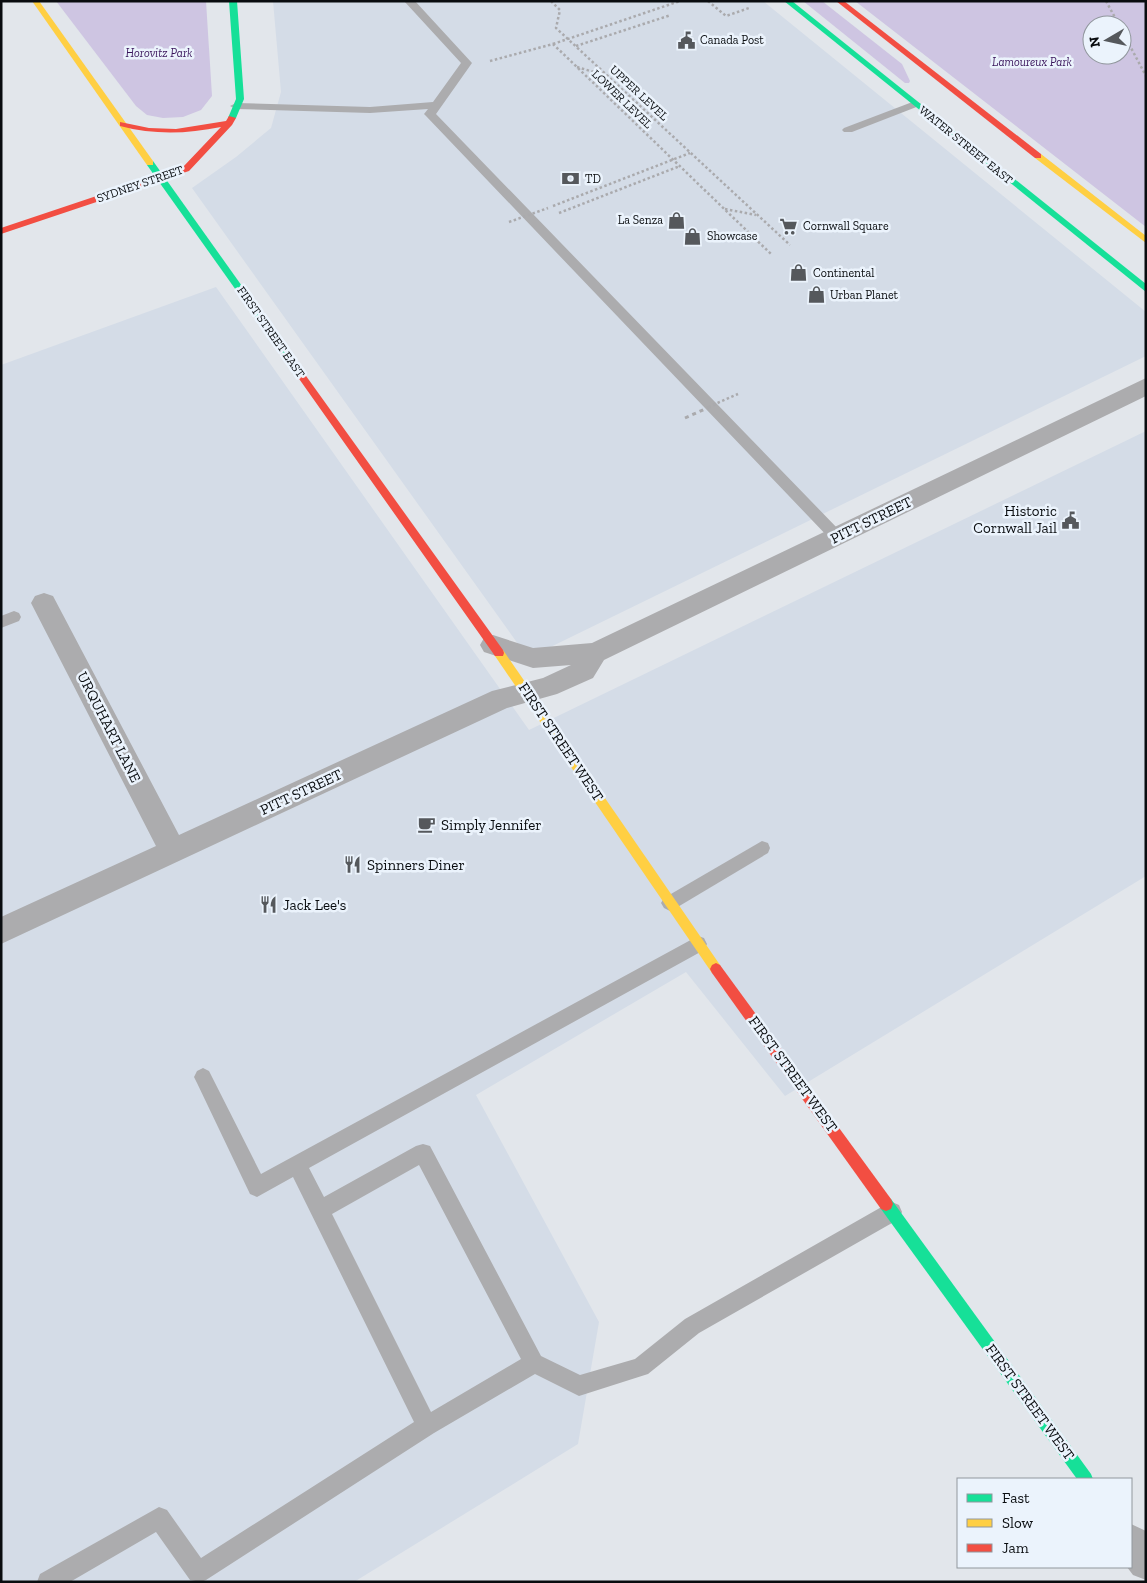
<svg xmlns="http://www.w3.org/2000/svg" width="1147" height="1583" font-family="'Zilla Slab',serif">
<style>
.built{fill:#d4dce7}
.green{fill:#cec5e2;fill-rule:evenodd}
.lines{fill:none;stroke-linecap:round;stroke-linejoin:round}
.path{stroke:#aaaaad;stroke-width:2.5;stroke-dasharray:2.5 2.5;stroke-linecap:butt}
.lane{fill:#acacae;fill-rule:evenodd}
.street{fill:#acacae;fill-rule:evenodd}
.fast{fill:#16e098;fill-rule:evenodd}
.slow{fill:#ffcf43;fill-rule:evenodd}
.jam{fill:#f24e42;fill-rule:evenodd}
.path-bridge-far1{stroke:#aaaaad;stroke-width:2.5;stroke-dasharray:2.5 2.5;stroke-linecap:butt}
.path-bridge{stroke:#aaaaad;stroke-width:3;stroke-dasharray:4 4;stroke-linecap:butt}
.labels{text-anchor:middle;stroke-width:5;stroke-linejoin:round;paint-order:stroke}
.far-poi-label{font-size:12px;fill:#090c0f;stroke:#ebf3fc;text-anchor:start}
.far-park-label{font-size:12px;font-style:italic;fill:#38135a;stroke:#ebf3fc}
.far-street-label{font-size:12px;fill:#090c0f;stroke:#ebf3fc}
.poi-label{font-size:15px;fill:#090c0f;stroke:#ebf3fc;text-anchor:start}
.street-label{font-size:15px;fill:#090c0f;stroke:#ebf3fc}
</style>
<rect width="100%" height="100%" fill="#e2e6eb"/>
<g class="built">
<polygon points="273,1 763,1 1146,312 1146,356 528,658 192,188 236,157 271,128 281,92"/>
<polygon points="216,287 529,730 1146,431 1146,876 785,1096 686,972 476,1095 599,1322 578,1444 354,1582 1,1582 1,365"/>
</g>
<g class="green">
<polygon points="56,1 206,1 212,96 201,110 183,117 163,118 147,115 136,106"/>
<polygon points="803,1 822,1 902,64 910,81 909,83 905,83"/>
<path d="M855 1H1146V227ZM1092 25H1122V55H1092Z"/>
</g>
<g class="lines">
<g class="path">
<polyline points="551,1 560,10 556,28 790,245"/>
<polyline points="708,1 726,16 749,8"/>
<polyline points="1106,1 1119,25"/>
<polyline points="1122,31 1146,76"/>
<polyline points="553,44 680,1"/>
<polyline points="576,46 671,15"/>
<polyline points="490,61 553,44 771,254"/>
<polyline points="577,67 607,76"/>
<polyline points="553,206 690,153"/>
<polyline points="725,209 756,215"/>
<polyline points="559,213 680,166"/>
</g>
<g class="lane">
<polygon points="404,1 415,1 472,63 436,114 841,532 843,536 841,540 836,541 831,540 426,116 424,114 428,109 370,113 236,109 230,106 236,103 370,107 433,102 461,63"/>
<polygon points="915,101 921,104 919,106 852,132 844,132 842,130 844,128"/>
<polygon points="14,611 19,613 21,617 19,621 1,628 1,616"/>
<polygon points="762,841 768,843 770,848 768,853 676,908 670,911 664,908 661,903 664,898"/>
<path d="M698 936 704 938 707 944 704 950 309 1168 324 1197 416 1146 423 1144 430 1146 541 1356 580 1375 635 1359 685 1319 885 1205 892 1202 899 1205 902 1212 899 1219 699 1333 648 1374 579 1396 535 1374 434 1433 206 1580 201 1582 190 1580 156 1532 70 1582H37L40 1574 159 1507 167 1510 201 1558 414 1422 293 1177 257 1197 250 1194 197 1083 194 1077 197 1071 203 1068 209 1071 261 1174ZM419 1165 521 1359 431 1412 332 1214Z"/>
</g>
<g class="street">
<polygon points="1146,378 1146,396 604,660 593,678 557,694 507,708 1,944 1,917 156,846 31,603 35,596 44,593 53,596 179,835 492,691 543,678 571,665 533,668 484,652 480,645 484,638 493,635 533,648 592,643"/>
<polygon points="1131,1524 1146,1531 1146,1580 1133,1575 1127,1567 1131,1567"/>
</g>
<g class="fast">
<polygon points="229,1 237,1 244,99 236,118 232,120 228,118 236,99"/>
<polygon points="784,1 792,1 1146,284 1146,292"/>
<polygon points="147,161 153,161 296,362 296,366 290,366 147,165"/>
<polygon points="886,1197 891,1199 1091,1474 1093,1479 1077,1479 881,1209 879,1204 881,1199"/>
</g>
<g class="slow">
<polygon points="32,1 39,1 153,161 153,165 147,165"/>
<polygon points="1035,154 1041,154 1146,236 1146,243 1035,158"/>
<polygon points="499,649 503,650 720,965 722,969 720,973 716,975 712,973 495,656 494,653 495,650"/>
</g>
<g class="jam">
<polygon points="836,1 844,1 1041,154 1041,158 1035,158"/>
<path d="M229 116 236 118 232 125 189 171 1 234V228L183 167 221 127C186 134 154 135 120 126V122L149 128 176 129 226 121Z"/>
<polygon points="293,361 296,362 503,650 504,653 503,656 495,656 290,366 288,364"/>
<polygon points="716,963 720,965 891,1199 893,1204 891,1209 886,1211 881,1209 712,973 710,969 712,965"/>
</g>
<g class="path-bridge-far1">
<polyline points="509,222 548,208"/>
<polyline points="713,405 738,394"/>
</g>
<polyline class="path-bridge" points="685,418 716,404"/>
</g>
<defs>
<symbol id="civic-bare" viewBox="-9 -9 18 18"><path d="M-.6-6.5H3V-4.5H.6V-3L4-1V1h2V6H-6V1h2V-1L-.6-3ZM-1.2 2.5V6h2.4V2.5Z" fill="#55585c" stroke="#ebf3fc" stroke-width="2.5" paint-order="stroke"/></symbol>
<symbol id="bank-bare" viewBox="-9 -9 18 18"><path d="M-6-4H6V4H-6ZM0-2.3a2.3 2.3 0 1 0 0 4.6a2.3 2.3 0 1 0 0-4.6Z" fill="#55585c" stroke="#ebf3fc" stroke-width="2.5" paint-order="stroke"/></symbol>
<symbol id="shop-bare" viewBox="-9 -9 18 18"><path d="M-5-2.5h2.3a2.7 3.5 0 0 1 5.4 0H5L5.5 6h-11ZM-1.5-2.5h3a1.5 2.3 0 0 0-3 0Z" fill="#55585c" stroke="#ebf3fc" stroke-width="2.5" paint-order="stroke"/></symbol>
<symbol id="supermarket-bare" viewBox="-9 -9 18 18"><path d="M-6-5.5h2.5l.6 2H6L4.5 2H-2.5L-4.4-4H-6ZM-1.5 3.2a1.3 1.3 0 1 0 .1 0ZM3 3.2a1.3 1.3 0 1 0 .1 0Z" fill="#55585c" stroke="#ebf3fc" stroke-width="2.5" paint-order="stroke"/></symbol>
<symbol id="cafe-bare" viewBox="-9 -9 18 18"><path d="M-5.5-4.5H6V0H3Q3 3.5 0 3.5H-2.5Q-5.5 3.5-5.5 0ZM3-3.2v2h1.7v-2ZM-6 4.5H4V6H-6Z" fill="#55585c" stroke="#ebf3fc" stroke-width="2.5" paint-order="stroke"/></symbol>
<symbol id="restaurant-bare" viewBox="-9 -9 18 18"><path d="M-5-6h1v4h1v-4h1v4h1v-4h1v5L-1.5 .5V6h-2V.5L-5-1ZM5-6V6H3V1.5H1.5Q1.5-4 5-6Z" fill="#55585c" stroke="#ebf3fc" stroke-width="2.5" paint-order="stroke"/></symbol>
</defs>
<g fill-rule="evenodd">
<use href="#civic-bare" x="674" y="28" width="25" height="25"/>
<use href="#bank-bare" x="558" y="166" width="25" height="25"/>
<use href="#shop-bare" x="664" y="208" width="25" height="25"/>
<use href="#supermarket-bare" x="776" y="214" width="25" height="25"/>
<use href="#shop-bare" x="680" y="224" width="25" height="25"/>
<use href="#shop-bare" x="786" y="260" width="25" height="25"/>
<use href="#shop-bare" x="804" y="282" width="25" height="25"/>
<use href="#civic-bare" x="1058" y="508" width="25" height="25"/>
<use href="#cafe-bare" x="414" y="812" width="25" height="25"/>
<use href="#restaurant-bare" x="340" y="852" width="25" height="25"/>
<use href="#restaurant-bare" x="256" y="892" width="25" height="25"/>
</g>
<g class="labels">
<g class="far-poi-label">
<text x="700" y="44">Canada Post</text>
<text x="585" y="183">TD</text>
<text x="663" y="224" text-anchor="end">La Senza</text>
<text x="803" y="230">Cornwall Square</text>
<text x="707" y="240">Showcase</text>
<text x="813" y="277">Continental</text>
<text x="830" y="299">Urban Planet</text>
</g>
<g class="far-park-label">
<text x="159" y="57">Horovitz Park</text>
<text x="1032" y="66">Lamoureux Park</text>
</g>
<g class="far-street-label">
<text transform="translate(639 93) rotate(43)" y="4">UPPER LEVEL</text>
<text transform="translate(622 99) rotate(44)" y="4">LOWER LEVEL</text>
<text transform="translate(966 145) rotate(39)" y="4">WATER STREET EAST</text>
<text transform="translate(140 184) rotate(-19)" y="4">SYDNEY STREET</text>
<text transform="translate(271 332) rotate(55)" y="4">FIRST STREET EAST</text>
</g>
<g class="poi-label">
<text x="1057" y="516" text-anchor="end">Historic<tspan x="1057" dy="17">Cornwall Jail</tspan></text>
<text x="441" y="830">Simply Jennifer</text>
<text x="367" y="870">Spinners Diner</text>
<text x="283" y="910">Jack Lee's</text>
</g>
<g class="street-label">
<text transform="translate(871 520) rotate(-26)" y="5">PITT STREET</text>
<text transform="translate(109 727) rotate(63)" y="5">URQUHART LANE</text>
<text transform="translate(561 742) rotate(56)" y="5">FIRST STREET WEST</text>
<text transform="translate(301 792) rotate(-25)" y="5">PITT STREET</text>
<text transform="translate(793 1074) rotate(54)" y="5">FIRST STREET WEST</text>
<text transform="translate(1030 1402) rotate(54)" y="5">FIRST STREET WEST</text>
</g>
</g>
<rect width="1147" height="1583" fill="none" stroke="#090c0f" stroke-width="5"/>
<rect x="957" y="1478" width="175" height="90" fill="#ebf3fc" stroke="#91979d"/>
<rect x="967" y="1494" width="25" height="8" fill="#16e098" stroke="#91979d"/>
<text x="1002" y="1503" font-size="15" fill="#090c0f">Fast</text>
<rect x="967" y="1519" width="25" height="8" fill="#ffcf43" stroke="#91979d"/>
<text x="1002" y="1528" font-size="15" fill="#090c0f">Slow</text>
<rect x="967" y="1544" width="25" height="8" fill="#f24e42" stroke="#91979d"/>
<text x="1002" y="1553" font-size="15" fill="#090c0f">Jam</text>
<g transform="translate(1107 40) rotate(261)"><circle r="24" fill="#ebf3fc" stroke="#91979d"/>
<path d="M0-4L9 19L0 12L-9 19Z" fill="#55585c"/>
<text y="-8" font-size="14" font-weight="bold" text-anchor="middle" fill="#090c0f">N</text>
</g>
</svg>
